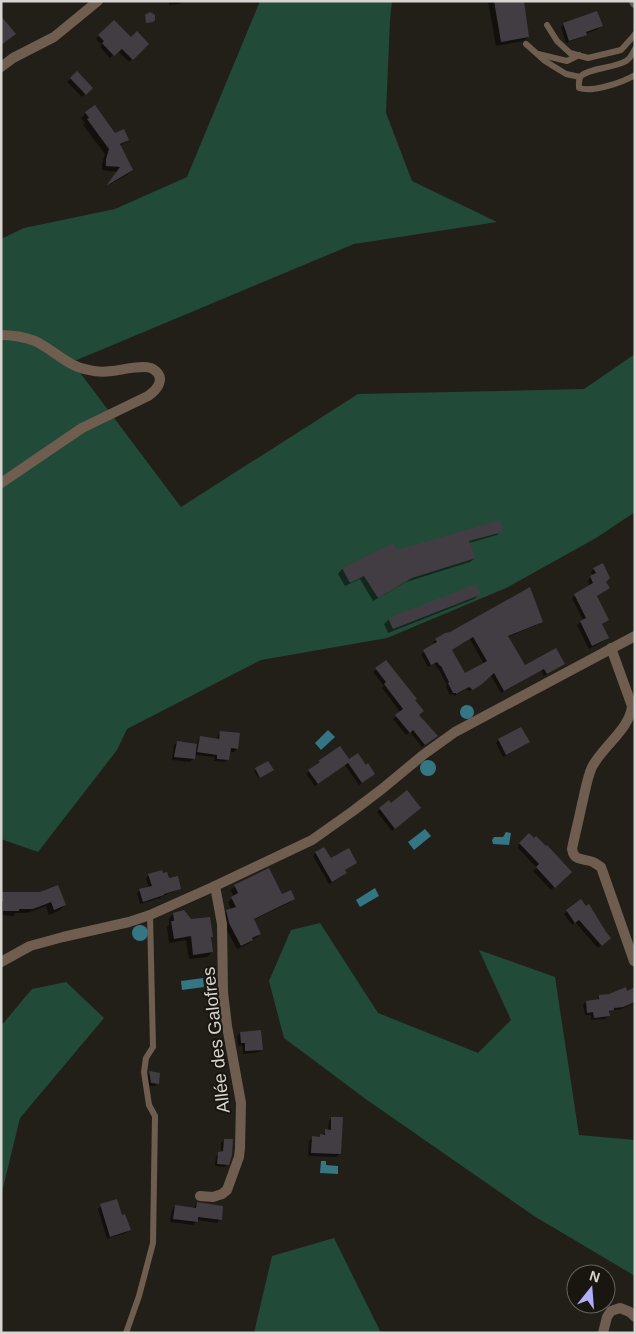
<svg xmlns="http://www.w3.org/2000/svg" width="636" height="1334" font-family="Helvetica,sans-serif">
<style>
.green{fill:#224a38}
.water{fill:#347684}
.shadow{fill:#0007;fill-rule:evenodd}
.building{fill:#423d43;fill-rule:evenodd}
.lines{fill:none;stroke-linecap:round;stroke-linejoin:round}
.service{stroke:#6f5e50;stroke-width:6}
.minor{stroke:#6f5e50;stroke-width:10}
.labels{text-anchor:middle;stroke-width:4;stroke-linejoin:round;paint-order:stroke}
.street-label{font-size:18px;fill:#d7d5d1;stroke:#191610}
</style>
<rect width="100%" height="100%" fill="#221f19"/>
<g class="green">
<polygon points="260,1 392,1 390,20 386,113 412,181 497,222 354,244 72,362 181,507 358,394 584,389 635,354 635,512 596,538 506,588 387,638 261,660 127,729 117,750 38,852 1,839 1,239 24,228 115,209 187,177"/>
<polygon points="320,923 378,1013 478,1053 511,1020 479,950 555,977 579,1135 635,1140 635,1276 534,1216 367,1100 284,1038 269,981 291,930"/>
<polygon points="66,982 104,1018 20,1118 1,1196 1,1026 32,989"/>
<polygon points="334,1238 381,1333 254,1333 272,1256"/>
</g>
<g class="water">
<circle cx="467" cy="712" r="7"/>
<polygon points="328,730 335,737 321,750 315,743"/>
<circle cx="428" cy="768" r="8"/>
<polygon points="425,829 431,836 414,850 408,842"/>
<polygon points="506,832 511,833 509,845 493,844 492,840 494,837 503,837"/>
<polygon points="375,888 379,896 360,907 356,900"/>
<circle cx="140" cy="933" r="8"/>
<polygon points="203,978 204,987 182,990 181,981"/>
<polygon points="321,1161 326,1161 326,1165 338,1166 338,1174 320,1173"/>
</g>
<g class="shadow">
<polygon points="169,1 182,1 180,4 169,5"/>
<polygon points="488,1 522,1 528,37 523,41 496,46"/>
<polygon points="114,21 131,39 148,44 129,62 118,51 110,58 100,47 102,45 96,39"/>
<polygon points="564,24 601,26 598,29 585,34 582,37 566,43 561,27"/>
<polygon points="77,73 91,88 82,97 67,82"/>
<polygon points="86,113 115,135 128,140 120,146 132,170 127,175 105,187 117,172 102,170 102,164 105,154 83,125 85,123 81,118"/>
<polygon points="501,531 497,535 469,543 475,558 470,562 406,582 373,601 360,579 345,586 338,574 342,569 393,545 396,552"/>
<polygon points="602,565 605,582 608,588 596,597 608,620 601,625 607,638 604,641 589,649 577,625 583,620 572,598 590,586 588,580 593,576 591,572 594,569"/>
<polygon points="479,595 474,599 388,633 384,624 389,619"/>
<path d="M542 622 539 624 508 637 525 667 563 664 544 676 541 670 501 693 490 674 478 686 469 691 466 689 454 696 453 694 450 695 446 687 447 685 438 668H437L434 663 428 667 421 654 435 645 433 642 436 640ZM470 639 484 664 464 675 451 651Z"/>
<polygon points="385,662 433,739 422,747 410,732 406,735 393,719 401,713 382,688 384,686 373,672"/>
<polygon points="221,732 237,749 234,752 229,751 228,759 225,762 214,761 215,757 194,755 193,759 190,762 172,760 174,745 177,742 197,745 198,740 201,737 217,740 218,735"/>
<polygon points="499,740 528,742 525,745 503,757 496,743"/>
<polygon points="340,747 349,761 371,777 359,785 345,765 315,786 306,774 319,762"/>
<polygon points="268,762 271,771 259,778 254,771"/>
<polygon points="380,809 417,810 392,831 377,812"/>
<polygon points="529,835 570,872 551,890 533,871 537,868 518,848 518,845"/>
<polygon points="316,853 330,860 356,863 344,871 346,873 343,876 329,884 313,856"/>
<polygon points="149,875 168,880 179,888 176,891 162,896 160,898 140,904 137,893 140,890 149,888 146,878"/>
<polygon points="235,886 293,899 289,903 253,920 260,934 248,944 237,949 225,927 223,915 227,911 231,909 228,902 234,897 231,890"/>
<polygon points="1,893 40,894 65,905 60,910 49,915 46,906 27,913 15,913 13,916 1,915"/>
<polygon points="567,911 610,937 598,948 575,922 572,925 564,914"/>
<polygon points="173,914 210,938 212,952 207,957 189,959 186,940 169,943 167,927 169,925 169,919"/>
<polygon points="635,989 635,1003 619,1010 613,1010 608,1013 608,1016 605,1019 591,1020 591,1015 585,1015 583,1005 586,1002 596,1000 599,997 626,992"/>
<polygon points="240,1033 262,1049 259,1052 243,1054 242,1045 238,1046 237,1036"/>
<polygon points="150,1073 158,1083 155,1086 148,1086 146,1076"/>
<polygon points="332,1118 340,1154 336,1157 308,1156 309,1141 313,1137 319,1138 323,1136 326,1131 328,1131 329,1121"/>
<polygon points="224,1140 228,1164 225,1167 215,1166 216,1156 221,1153 221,1143"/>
<polygon points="197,1203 220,1219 217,1223 197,1220 193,1225 170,1222 172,1210 175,1206 194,1209 194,1207"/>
<polygon points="101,1206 121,1217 129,1230 126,1233 107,1239 98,1209"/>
</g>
<g class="building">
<polygon points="494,1 524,1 529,37 501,42"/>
<polygon points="597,11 603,26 586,32 587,35 569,41 563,23"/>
<polygon points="150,12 155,15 155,20 153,22 146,23 145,15"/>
<polygon points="1,16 16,34 1,45"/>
<polygon points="114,20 131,37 137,31 149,44 133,60 122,49 114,56 102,43 104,41 98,35"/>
<polygon points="77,71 93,88 86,95 70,78"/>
<polygon points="95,105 115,133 124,129 129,140 120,144 133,170 106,186 120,167 106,166 106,159 109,149 87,119 89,118 85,112"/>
<polygon points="500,520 503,532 469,541 476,558 412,578 378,598 364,576 350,583 342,568 393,543 397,550"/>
<polygon points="603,563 610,578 606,582 610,588 597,596 609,620 602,624 609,638 592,646 580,621 586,618 574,594 593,583 590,576 596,573 593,568"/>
<polygon points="476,584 480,595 393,629 388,618"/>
<path d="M530 587 543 622 508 636 525 665 556 648 565 664 547 674 544 669 504 691 494 673 482 684 473 690 469 687 456 694V693H453L448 683 449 682 441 666H440L437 662 431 665 423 650 437 642 435 639 445 633 450 632ZM473 637 487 661 465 673 452 650Z"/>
<polygon points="386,660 417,699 415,700 424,711 419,715 438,736 425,745 413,730 410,733 395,715 403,709 384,684 386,682 375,668"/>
<polygon points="521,727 530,742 506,755 498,739"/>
<polygon points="220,731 240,733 238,749 231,748 229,760 217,759 217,755 197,752 200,736 219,739"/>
<polygon points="177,741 197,744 195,759 174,757"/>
<polygon points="340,746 349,759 358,753 366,765 368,763 375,774 362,783 348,763 318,784 308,770 320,762 318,761"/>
<polygon points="268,761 274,770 260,778 255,768"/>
<polygon points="407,790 421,808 395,829 379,808 389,800 391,803"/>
<polygon points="529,833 534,838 536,836 546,846 547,845 572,872 555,888 536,867 539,864 519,843"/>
<polygon points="324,847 331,858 349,848 357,863 345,870 347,873 332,882 315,852"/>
<polygon points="269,868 282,894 291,890 295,899 254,919 261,934 252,938 253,940 241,946 229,923 226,910 236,907 231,897 238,893 234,885"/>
<polygon points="162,870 163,873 167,872 169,878 178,876 181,889 164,894 164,895 143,902 139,889 152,886 148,874"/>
<polygon points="58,885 66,905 54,910 51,902 33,909 19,909 19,911 3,911 3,901 1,901 1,892 40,892"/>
<polygon points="581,899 586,906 589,904 606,932 611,938 602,946 579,920 575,923 566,910"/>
<polygon points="184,910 191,919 210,917 213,937 211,937 213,952 193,955 191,936 174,939 171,921 174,921 173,913"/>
<polygon points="626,987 627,991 635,987 635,1002 623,1007 614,1008 614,1010 609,1011 610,1016 594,1018 593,1012 587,1013 586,1001 599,999 599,995 609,994"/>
<polygon points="261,1030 263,1050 245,1051 245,1043 241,1043 240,1032"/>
<polygon points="149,1071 160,1073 159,1084 151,1083"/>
<polygon points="331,1117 343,1117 341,1154 311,1153 312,1136 320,1137 320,1134 325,1135 325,1129 331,1130"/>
<polygon points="224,1139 233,1139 232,1155 229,1165 217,1164 218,1152 223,1151"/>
<polygon points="117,1199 122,1215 125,1214 131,1230 110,1237 100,1204"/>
<polygon points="197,1202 223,1206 222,1220 198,1217 198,1222 173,1219 175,1205 196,1208"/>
</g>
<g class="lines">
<g class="service">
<polyline points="547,25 557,41 570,53 588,58 621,50 631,39 635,34"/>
<polyline points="526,44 545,61 566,74 580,77"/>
<path d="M635 49C633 53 630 59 626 61 615 68 589 68 581 76 578 80 579 84 579 88 592 93 623 82 635 75"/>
<polyline points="538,54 567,61 579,55"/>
<polyline points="126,1333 139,1296 153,1243 155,1116 149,1105 144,1072 146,1058 153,1047 150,915"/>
</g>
<g class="minor">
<polyline points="634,1 635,3"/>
<polyline points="1,67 13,58 54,37 98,1"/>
<path d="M1 335C13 335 24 337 35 341 54 350 68 367 89 370 96 372 104 372 112 371 122 370 145 364 153 369 167 378 157 390 148 396L82 428 1 483"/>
<path d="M611 648 632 706C630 729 603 746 592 767 587 778 585 792 582 804 579 819 575 834 572 849 574 862 584 858 593 862 595 863 599 866 601 867L634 961"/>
<polyline points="1,962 30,946 63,937 129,922 150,915 215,886 312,840 353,811 382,789 423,755 455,732 635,636"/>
<polyline points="200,1196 213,1197 222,1194 227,1190 239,1157 240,1148 241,1103 227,1026 223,992 222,924 215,886"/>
<polyline points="603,1333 607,1317 611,1311 620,1308 630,1312 635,1317"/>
</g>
</g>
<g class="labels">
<g class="street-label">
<text transform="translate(216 1040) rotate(-96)" y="6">Allée des Galofres</text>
</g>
</g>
<rect width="636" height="1334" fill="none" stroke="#d7d5d1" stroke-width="5"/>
<g transform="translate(591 1289) rotate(17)"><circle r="24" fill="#191610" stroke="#65625d"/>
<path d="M0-4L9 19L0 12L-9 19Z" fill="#afaefa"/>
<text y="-8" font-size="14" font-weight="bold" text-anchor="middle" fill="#d7d5d1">N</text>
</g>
</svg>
